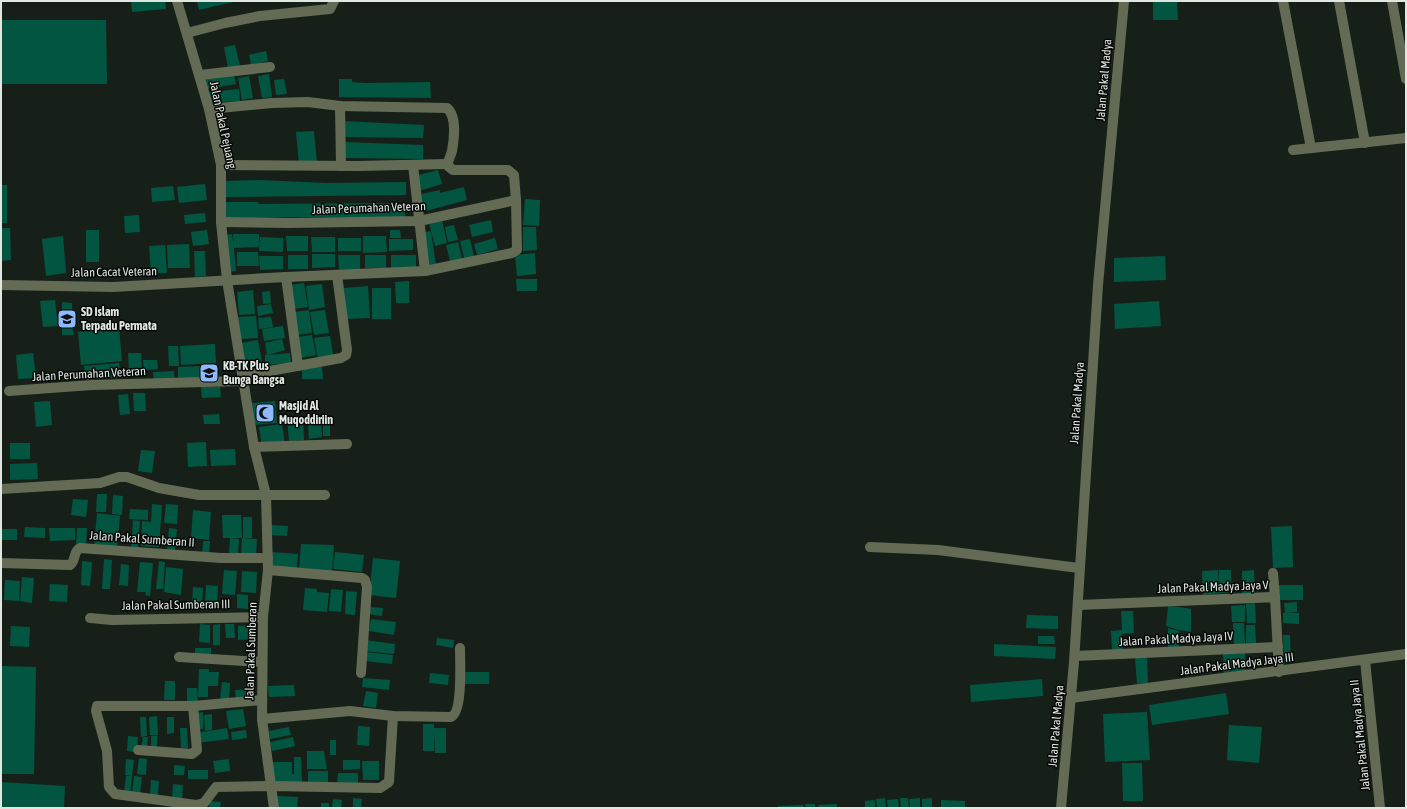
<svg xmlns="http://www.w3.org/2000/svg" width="1407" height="809" font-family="'Asap Condensed',sans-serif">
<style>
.building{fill:#025540}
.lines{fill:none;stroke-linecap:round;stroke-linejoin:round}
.minor{stroke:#636b55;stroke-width:10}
.labels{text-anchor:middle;stroke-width:3;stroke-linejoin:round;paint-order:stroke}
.street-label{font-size:12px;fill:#e0e6e0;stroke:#050806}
.poi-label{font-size:12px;font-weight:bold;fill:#e0e6e0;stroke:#050806;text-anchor:start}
</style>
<rect width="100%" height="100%" fill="#172018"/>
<g class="building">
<polygon points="131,1 165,1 166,9 132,12"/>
<polygon points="197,1 233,1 233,2 199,10"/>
<polygon points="1153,1 1177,1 1178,20 1153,20"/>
<polygon points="1,20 106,20 107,84 1,84"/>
<polygon points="235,45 240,66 228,68 224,47"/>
<polygon points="266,51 268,61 251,65 249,55"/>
<polygon points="269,74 272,97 262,98 258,76"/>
<polygon points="234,75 236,84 207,89 205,79"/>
<polygon points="249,76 253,98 242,100 238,78"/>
<polygon points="284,79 287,94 276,95 274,80"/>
<polygon points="339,79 352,79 352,82 365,83 430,82 431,98 339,97"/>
<polygon points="239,89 240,101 210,103 209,92"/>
<polygon points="343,121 424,125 423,138 343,137"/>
<polygon points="314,131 317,164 299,165 296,132"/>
<polygon points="344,142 423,145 423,159 344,158"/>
<polygon points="438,170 442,184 419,191 415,176"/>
<polygon points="260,180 326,183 406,182 406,195 225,197 225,181"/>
<polygon points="205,184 207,200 179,203 177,187"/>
<rect x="1" y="185" width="6" height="38"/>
<polygon points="173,186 175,200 152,202 151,188"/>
<polygon points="464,187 467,200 422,212 417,195 440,190 440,193"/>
<polygon points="525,199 540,200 539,226 523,225"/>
<polygon points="225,202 258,202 259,204 405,203 405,217 293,217 226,219"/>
<polygon points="205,213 206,222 185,224 184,215"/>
<polygon points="139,215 140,232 125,233 124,216"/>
<polygon points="442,220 447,243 435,246 429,223"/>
<polygon points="491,220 493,232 472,237 469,225"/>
<polygon points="454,225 458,240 448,242 445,227"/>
<polygon points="523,227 536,227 537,250 523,251"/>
<polygon points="1,228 10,228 11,260 1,261"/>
<rect x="86" y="230" width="13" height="32"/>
<polygon points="207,230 209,244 193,246 191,232"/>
<polygon points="390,230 400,230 401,238 390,238"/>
<polygon points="431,231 436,266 426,268 420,233"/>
<polygon points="232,234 234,246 233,234 259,234 259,247 234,248 236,271 226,272 223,235"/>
<polygon points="63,236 66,273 46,276 42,239"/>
<polygon points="286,236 308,236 308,251 287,251"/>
<polygon points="363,236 386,236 387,252 363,253"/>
<polygon points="260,237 283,238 283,252 259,251"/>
<polygon points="311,237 335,237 335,252 312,252"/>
<rect x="338" y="238" width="23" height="13"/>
<polygon points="495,238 498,249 477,255 474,244"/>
<polygon points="389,239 413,239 413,250 389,251"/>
<polygon points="470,239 475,260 465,262 460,241"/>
<polygon points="458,242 463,262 451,265 446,245"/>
<polygon points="189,244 190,268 168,268 167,245"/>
<polygon points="165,245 167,273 151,273 149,246"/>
<polygon points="194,251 205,251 206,276 195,277"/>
<polygon points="237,252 258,252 259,266 237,266"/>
<polygon points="535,253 536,274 517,276 515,255"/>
<polygon points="312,254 335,254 335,267 312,268"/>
<rect x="288" y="255" width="20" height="14"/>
<polygon points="338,255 360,255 360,270 339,270"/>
<rect x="365" y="255" width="21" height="13"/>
<rect x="391" y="255" width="25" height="13"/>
<polygon points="259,256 283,256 283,269 260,270"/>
<polygon points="1165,256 1166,280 1114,282 1114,258"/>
<polygon points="516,279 537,279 537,291 517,291"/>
<polygon points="409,281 409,303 396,303 395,282"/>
<polygon points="304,283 308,307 293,309 290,285"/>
<polygon points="322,284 325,307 309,310 312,333 297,335 294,312 309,310 306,286"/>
<polygon points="368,286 370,318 346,319 344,288"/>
<rect x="372" y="288" width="19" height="31"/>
<polygon points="253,290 255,314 239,315 237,292"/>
<polygon points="270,291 271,303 263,304 262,292"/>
<polygon points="55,300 58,326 43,327 40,301"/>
<polygon points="1159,301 1161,326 1115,329 1114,304"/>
<polygon points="62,302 72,303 73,335 62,335"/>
<polygon points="271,304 273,313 258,316 257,306"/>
<polygon points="325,310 329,333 314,335 310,312"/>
<polygon points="256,316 258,338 240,339 238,317"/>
<polygon points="271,317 273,327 259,329 258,318"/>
<polygon points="283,326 285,338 264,341 262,329"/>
<polygon points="119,328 122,361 81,365 78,332"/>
<polygon points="312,335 316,355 301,358 298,337"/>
<polygon points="330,336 334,359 318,361 314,338"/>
<polygon points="282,339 285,350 268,355 290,353 291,363 265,365 265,355 267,355 265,343"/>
<polygon points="258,340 262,363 245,366 241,343"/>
<polygon points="215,344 216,363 181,365 180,346"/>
<polygon points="168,346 178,346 179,366 169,366"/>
<polygon points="33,353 36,378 18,379 16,355"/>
<polygon points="128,353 141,353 142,372 129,373"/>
<polygon points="143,360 157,360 158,369 144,370"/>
<polygon points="119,363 121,377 86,380 84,366"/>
<polygon points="214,364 215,381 205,381 204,365"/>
<polygon points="202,366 203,380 178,381 178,367"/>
<polygon points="302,367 322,367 323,379 302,379"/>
<polygon points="174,371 175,382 154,383 153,372"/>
<polygon points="201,387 220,387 221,397 202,398"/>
<polygon points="133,393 145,393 146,411 134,411"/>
<polygon points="128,394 130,414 120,415 118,395"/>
<polygon points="50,401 52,425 36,427 34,402"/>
<polygon points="275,401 277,423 254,425 252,403"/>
<polygon points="219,414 220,424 204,424 203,415"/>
<polygon points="303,418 304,440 289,441 287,419"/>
<polygon points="321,422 322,437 309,439 308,424"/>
<polygon points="282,424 285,444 262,447 259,427"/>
<rect x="323" y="424" width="7" height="12"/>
<polygon points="206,442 207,466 188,467 187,443"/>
<rect x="10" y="443" width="20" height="16"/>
<polygon points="235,449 236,465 211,466 210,450"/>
<polygon points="141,450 155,451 152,473 138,471"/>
<polygon points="37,463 38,479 10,480 10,464"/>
<polygon points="97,494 107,494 106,512 96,512"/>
<polygon points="113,495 123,496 122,515 112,514"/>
<polygon points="73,499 88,500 86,517 71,515"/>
<polygon points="152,504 162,505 159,547 141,546 142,521 151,522"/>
<polygon points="166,504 178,505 177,524 164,523"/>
<polygon points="130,509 148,510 148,520 129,519"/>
<polygon points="193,510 211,512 209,540 191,538"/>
<polygon points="97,513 120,516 117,548 94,547"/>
<polygon points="222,515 241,515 242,538 223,538"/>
<rect x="243" y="517" width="9" height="21"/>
<polygon points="133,520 140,521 138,550 131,550"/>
<polygon points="270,525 288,526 287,536 270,535"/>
<polygon points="1292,526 1293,567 1273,568 1271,527"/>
<polygon points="25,527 45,528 45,538 24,537"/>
<polygon points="49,528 75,528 75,540 50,541"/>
<polygon points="77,528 87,528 86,547 76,546"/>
<polygon points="169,528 177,529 175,551 167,551"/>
<rect x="1" y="529" width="16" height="11"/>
<polygon points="230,538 239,539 238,555 229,554"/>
<polygon points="242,538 257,539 256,555 241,554"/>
<polygon points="203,541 210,541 209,557 202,556"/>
<polygon points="301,544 334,545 332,572 321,571 322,556 321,570 299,568"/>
<polygon points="271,552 298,554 297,569 270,567"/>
<polygon points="335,552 364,555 362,572 333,569"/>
<polygon points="373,558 400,561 396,598 369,595"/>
<polygon points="104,559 112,560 110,589 102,589"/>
<polygon points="82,561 92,562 90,586 81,585"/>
<polygon points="159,561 165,562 163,589 156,589"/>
<polygon points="140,562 153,563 150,596 145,595 146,592 137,592"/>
<polygon points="121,564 129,565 128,586 119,585"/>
<polygon points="166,567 183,569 181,595 164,592"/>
<polygon points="224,570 237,571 235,595 222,594"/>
<polygon points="1219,570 1231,570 1231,592 1203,595 1202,571 1218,570 1219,588"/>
<polygon points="1254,570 1255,593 1242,593 1242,571"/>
<polygon points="242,571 257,572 256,593 241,592"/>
<polygon points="22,577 34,578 32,603 20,601"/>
<polygon points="5,580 20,581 19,601 4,600"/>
<polygon points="50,584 68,585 67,602 49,601"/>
<polygon points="206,585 218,586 217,606 205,605"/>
<polygon points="1277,585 1303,585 1303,600 1278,600"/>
<polygon points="193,587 203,588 202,607 192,607"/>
<polygon points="305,588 317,589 317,592 329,593 327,612 303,610"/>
<polygon points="331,589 343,590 341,612 329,611"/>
<polygon points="346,591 357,592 355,615 345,614"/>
<polygon points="237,594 248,595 248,609 237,608"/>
<polygon points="1297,602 1297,612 1285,613 1284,603"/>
<polygon points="1255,603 1256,623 1247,623 1246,604"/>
<polygon points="1245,605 1245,622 1232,622 1231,606"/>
<polygon points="1168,606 1179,607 1179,630 1166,626"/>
<polygon points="370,607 383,608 382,616 369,614"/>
<polygon points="1179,607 1191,609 1191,632 1179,630"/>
<polygon points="1121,611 1133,611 1134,633 1122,634 1123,652 1112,653 1111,631 1122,630"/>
<polygon points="1283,613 1299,613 1299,624 1283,623"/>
<polygon points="1027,615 1058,616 1058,629 1026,628"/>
<polygon points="371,619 396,622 394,635 369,631"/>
<polygon points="1233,623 1244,623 1245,645 1234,646"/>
<polygon points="200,624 210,625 210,643 199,642"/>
<polygon points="220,624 220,645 213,645 213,625"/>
<polygon points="225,624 234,624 235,638 226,638"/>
<polygon points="253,625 254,639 238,640 238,626"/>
<polygon points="1246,625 1255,625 1256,643 1246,644"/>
<polygon points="11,626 30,627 29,647 10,646"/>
<polygon points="1168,628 1179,631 1179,650 1168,650"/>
<polygon points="1283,635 1290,635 1291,663 1284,663"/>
<polygon points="1038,636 1054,636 1055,644 1038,644"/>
<polygon points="437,638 454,640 453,648 436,645"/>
<polygon points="365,640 395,644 394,654 364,651"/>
<polygon points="994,644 1056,647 1055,659 994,656"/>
<polygon points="195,648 211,648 211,658 195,657"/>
<polygon points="366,652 393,655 392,664 365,661"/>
<polygon points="1245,653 1246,675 1224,675 1223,654"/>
<polygon points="1147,656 1148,683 1137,684 1135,657"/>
<polygon points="1,666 36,667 34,774 1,774"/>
<polygon points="199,669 209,669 209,672 219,672 218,686 208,686 208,697 198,697"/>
<rect x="460" y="672" width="29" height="12"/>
<polygon points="430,673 449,675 448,685 429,683"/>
<polygon points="363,678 390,680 389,690 362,687"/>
<polygon points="1042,679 1043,696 971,702 970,685"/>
<polygon points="165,681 175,681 175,700 164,700"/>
<polygon points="222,682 230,683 229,700 220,700"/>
<polygon points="294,685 295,696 269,697 268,686"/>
<polygon points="187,688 197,688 198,703 187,703"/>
<polygon points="250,689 250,699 236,700 235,690"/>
<polygon points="366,691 378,693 376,708 363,706"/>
<polygon points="1226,693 1229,714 1152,725 1149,705"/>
<polygon points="243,709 246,726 229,729 226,711"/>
<polygon points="203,712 203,729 196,729 195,713"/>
<polygon points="1147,712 1150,760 1105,762 1103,714"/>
<polygon points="212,714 212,730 205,731 204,715"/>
<polygon points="157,716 158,735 150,735 149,717"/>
<polygon points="140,717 146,717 147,736 141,737"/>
<polygon points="167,717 174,717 174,733 167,734"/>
<polygon points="423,724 434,724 434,728 446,728 446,753 435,753 434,733 434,751 423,751"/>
<polygon points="1229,725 1262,727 1259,763 1227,760"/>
<polygon points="358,726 370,727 369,746 357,745"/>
<polygon points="289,727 291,735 270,739 269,731"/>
<polygon points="180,728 187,728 188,748 181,748"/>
<polygon points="227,728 229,739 197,743 196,733"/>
<polygon points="246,730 247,738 232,740 231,732"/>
<polygon points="128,736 138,737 137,752 127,751"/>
<polygon points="151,736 157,736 157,750 151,751"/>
<polygon points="143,737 148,737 147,749 141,749"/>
<polygon points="293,737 295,746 272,751 270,742"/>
<rect x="330" y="740" width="6" height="15"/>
<polygon points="307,751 324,751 327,769 307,769"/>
<polygon points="294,757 301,757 302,782 272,784 272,762 292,762 292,774 294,774"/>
<polygon points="139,758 147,759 146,775 137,774"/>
<polygon points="126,759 134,760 132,776 125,775"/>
<polygon points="229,759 230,771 215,773 213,761"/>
<polygon points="343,760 360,760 360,769 343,770"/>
<polygon points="362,761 379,761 379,780 363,780"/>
<polygon points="1122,763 1142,763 1143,801 1123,801"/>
<polygon points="174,765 185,766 184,775 174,775"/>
<rect x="188" y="770" width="20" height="9"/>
<rect x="308" y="771" width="20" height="13"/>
<polygon points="338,773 358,773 358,783 337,783"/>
<polygon points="126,776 132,776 130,795 124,794"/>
<polygon points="134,776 142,777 140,794 132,793"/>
<polygon points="151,780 159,781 158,796 150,795"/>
<polygon points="1,782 65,786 64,808 1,808"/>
<polygon points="173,784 183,785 182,800 172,799"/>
<polygon points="277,796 298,797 297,808 277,808"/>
<polygon points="353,798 362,799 361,808 353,808"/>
<polygon points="885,798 886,808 877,808 876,799"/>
<polygon points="900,798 908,798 909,808 901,808"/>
<polygon points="920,798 920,808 910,808 909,799"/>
<polygon points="932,798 932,808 922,808 922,799"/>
<polygon points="333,799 342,800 341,808 332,808"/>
<polygon points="898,799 899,808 888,808 887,800"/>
<polygon points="875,800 875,808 865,808 865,801"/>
<polygon points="941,800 965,801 965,808 941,808"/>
<polygon points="210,801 221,802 220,808 209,808"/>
<rect x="321" y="803" width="8" height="5"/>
<polygon points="805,804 815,804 815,808 806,808"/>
<polygon points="837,804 837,808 819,808 818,805"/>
<polygon points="803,805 804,808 778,808 778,806"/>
</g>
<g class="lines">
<g class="minor">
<polyline points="177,1 209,109 221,165 221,222 227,280 254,447 266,495 268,570 263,617 262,719 274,808"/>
<polyline points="1283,1 1311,148"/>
<polyline points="1339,1 1365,143"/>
<polyline points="1392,1 1406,79"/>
<polyline points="187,33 225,23 260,16 330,9 334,1"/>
<polyline points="200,75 270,67"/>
<polyline points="340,106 341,166"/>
<polyline points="1293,150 1406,138"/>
<polyline points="221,165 358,166 447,164"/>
<polyline points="413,165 425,271"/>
<polyline points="221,222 288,223 419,221 516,200"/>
<polyline points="286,277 298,366"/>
<path d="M1 285 113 287 286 277 425 271 512 253 517 250 516 200 514 175 508 170H453L448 166C447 161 451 156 452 151 454 140 457 116 447 108L340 106 308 102 272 103 209 109"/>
<polyline points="242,376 341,358 346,355 347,350 337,275"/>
<polyline points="9,391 92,385 242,381"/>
<polyline points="254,447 347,444"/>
<polyline points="1,489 100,483 119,477 127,477 159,488 199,495 325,495"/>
<polyline points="870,547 938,550 1079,568"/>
<path d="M1 563 70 565C76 561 73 551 80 548L221 558H268"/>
<polyline points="268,570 362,578 365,580 367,587 361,673"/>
<polyline points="1273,573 1275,597"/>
<polyline points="1078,605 1275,597 1279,672"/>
<polyline points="90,618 112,620 263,617"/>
<polyline points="1075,656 1278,647"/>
<polyline points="179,657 262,662"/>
<polyline points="1365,660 1380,808"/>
<polyline points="1071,698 1406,654"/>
<polyline points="262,700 193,706 97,706 96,711 107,751 109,787 115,794 196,805 204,803 216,787 272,786 380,788 389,782 393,716"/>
<path d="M262 719 350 711 393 716 451 717C463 712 460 661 460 648"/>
<polyline points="138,750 192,754 197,750 193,706"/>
<polyline points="1061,808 1074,662 1098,285 1124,1"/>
</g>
</g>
<defs>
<symbol id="school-square" viewBox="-11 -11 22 22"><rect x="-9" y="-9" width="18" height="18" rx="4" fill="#8eb9fc" stroke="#050806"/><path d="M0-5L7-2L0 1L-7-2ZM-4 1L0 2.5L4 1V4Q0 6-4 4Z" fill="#111"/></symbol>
<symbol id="mosque-square" viewBox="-11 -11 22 22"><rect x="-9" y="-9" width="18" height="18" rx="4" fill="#8eb9fc" stroke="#050806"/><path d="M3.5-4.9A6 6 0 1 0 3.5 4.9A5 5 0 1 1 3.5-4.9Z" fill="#111"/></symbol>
</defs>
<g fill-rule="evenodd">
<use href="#school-square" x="56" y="308" width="22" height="22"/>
<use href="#school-square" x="198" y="362" width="22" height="22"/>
<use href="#mosque-square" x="254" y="402" width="22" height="22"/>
</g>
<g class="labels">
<g class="street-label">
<text transform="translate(1104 80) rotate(-85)" y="4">Jalan Pakal Madya</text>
<text transform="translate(223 125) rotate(78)" y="4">Jalan Pakal Pejuang</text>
<text transform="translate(369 208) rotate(-2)" y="4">Jalan Perumahan Veteran</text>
<text transform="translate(114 272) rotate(-1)" y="4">Jalan Cacat Veteran</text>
<text transform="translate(89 374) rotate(-3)" y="4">Jalan Perumahan Veteran</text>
<text transform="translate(1077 403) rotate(-86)" y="4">Jalan Pakal Madya</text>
<text transform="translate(142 539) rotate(4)" y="4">Jalan Pakal Sumberan II</text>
<text transform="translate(1213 587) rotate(-2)" y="4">Jalan Pakal Madya Jaya V</text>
<text transform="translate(176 605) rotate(-1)" y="4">Jalan Pakal Sumberan III</text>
<text transform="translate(1176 639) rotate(-3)" y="4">Jalan Pakal Madya Jaya IV</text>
<text transform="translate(251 651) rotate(-88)" y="4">Jalan Pakal Sumberan</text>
<text transform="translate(1237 664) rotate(-7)" y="4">Jalan Pakal Madya Jaya III</text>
<text transform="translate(1056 726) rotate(-85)" y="4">Jalan Pakal Madya</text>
<text transform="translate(1360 735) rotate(-96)" y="4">Jalan Pakal Madya Jaya II</text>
</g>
<g class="poi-label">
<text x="81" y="316">SD Islam<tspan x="81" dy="14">Terpadu Permata</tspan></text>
<text x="223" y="370">KB-TK Plus<tspan x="223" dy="14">Bunga Bangsa</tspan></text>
<text x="279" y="410">Masjid Al<tspan x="279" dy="14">Muqoddiriin</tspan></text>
</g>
</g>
<rect width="1407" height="809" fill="none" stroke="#e0e6e0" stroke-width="4"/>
</svg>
